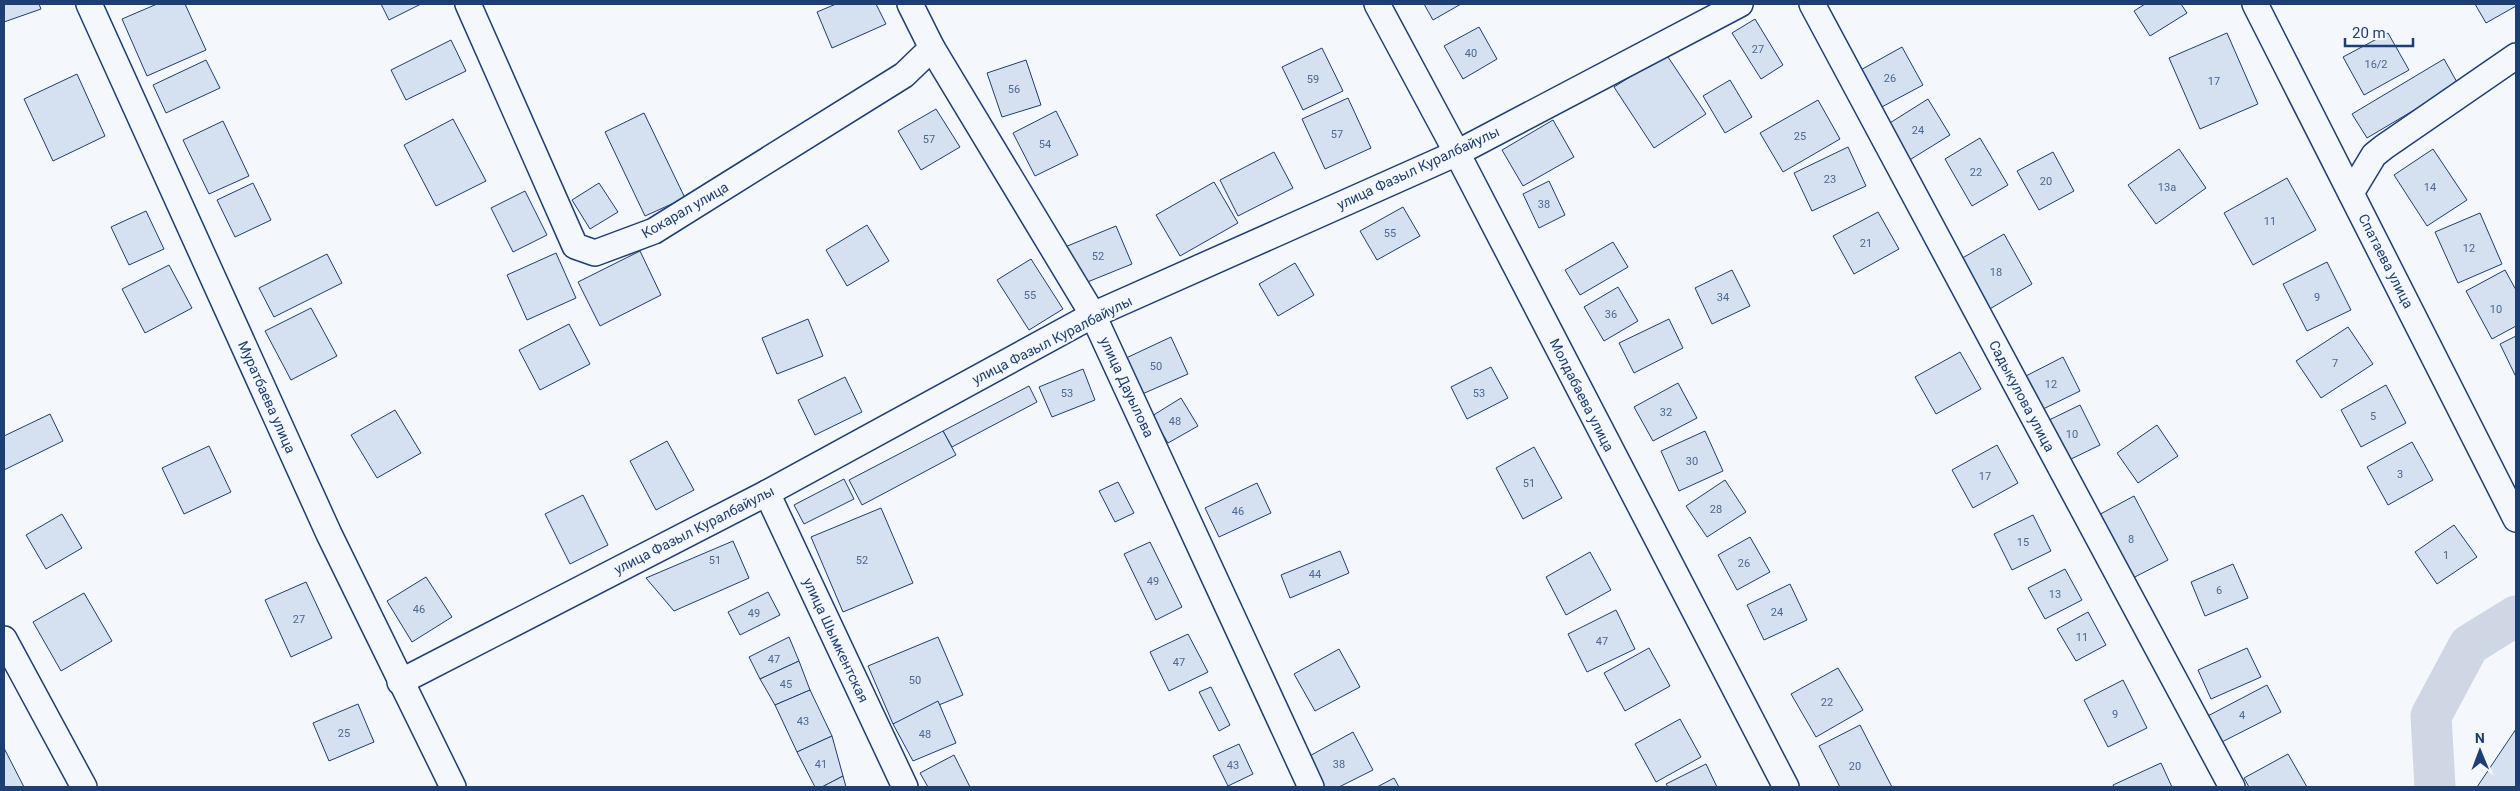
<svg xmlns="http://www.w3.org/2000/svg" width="2520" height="791" font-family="Roboto,sans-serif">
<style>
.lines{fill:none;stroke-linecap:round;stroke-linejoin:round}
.river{stroke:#cfd7e4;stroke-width:41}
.building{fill:#d5e0f0;stroke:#1d3f73}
.minor-casing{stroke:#1d3f73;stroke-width:28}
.minor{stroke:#f4f7fb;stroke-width:25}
.labels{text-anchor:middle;stroke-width:4;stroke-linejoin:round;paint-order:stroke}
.number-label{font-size:11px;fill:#4b6792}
.street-label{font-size:14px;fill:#1d3f73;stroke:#f4f7fb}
</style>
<rect width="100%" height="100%" fill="#f4f7fb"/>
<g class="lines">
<polyline class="river" points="2435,787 2431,716 2469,645 2516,616"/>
</g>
<g class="building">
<polygon points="4,4 39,4 41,9 4,22"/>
<polygon points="157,4 185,4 206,50 147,76 122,19"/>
<polygon points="381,4 421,4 389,20"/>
<polygon points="836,4 876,4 886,24 832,48 817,12"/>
<polygon points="1424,4 1461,4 1433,20"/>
<polygon points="2145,4 2181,4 2187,13 2150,36 2134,11"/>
<polygon points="2475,4 2516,4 2516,6 2486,23"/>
<polygon points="1755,19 1783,65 1761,79 1732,33"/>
<polygon points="1479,27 1497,59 1463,79 1444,46"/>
<polygon points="2227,33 2258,104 2200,129 2169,58"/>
<polygon points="2388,33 2409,70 2364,95 2343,57"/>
<polygon points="451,40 466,71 406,100 391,70"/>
<polygon points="1902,47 1923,85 1878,109 1857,72"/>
<polygon points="1322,48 1343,91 1303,110 1282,67"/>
<polygon points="1666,54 1706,114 1654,148 1614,87"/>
<polygon points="2444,59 2458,84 2367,138 2352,114"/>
<polygon points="206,60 220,88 166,113 153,85"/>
<polygon points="1026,60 1041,105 1002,117 987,73"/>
<polygon points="77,74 105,136 53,161 24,99"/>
<polygon points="1730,80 1752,117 1725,133 1703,96"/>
<polygon points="1348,98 1371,148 1325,169 1302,119"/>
<polygon points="1928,99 1950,135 1908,161 1885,126"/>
<polygon points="1818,100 1840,139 1783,172 1760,133"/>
<polygon points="936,109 960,147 921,170 898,131"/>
<polygon points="1056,111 1078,155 1035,176 1013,133"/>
<polygon points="644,113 685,198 645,216 605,132"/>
<polygon points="453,119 486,181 436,206 404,145"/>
<polygon points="1553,120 1574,157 1523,186 1502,150"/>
<polygon points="223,121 249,176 209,194 183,140"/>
<polygon points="1980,138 2008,185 1972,206 1945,159"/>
<polygon points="1848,147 1866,186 1812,211 1794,173"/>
<polygon points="2179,149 2206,188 2156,224 2128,185"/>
<polygon points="2433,149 2467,200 2427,226 2394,175"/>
<polygon points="1274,152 1293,188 1238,216 1220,180"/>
<polygon points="2053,152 2074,191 2039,210 2017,171"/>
<polygon points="2287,178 2316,230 2253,265 2224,213"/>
<polygon points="1549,181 1565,215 1539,228 1523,194"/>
<polygon points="1214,182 1238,223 1180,256 1156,215"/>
<polygon points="253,183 271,220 235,237 217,200"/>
<polygon points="599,183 618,212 590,229 572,200"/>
<polygon points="525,191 547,235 513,252 491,208"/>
<polygon points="1403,207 1420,236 1377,260 1360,231"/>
<polygon points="146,211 164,249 129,265 111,227"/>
<polygon points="1878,212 1899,249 1854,274 1833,236"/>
<polygon points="2480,213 2502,264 2458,283 2435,232"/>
<polygon points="867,225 889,261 847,286 826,250"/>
<polygon points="1116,226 1132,264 1080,285 1065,247"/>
<polygon points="2004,234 2032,284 1988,310 1959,260"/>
<polygon points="1613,242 1628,267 1580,295 1565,270"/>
<polygon points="640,251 661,295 600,326 578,282"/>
<polygon points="556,253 576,298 527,320 507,275"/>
<polygon points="327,254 342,283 274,317 259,288"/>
<polygon points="1031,259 1063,309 1029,330 997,280"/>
<polygon points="2327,262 2351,310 2307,331 2283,284"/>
<polygon points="1295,263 1314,295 1278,316 1259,284"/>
<polygon points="169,265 192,308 145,333 122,289"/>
<polygon points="1732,270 1750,306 1712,324 1695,288"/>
<polygon points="2505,270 2516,290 2516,326 2492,339 2466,291"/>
<polygon points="1618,287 1638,321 1604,341 1584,307"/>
<polygon points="311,308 337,356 291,380 265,331"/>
<polygon points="808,319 823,356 777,374 762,338"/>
<polygon points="1669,319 1683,348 1634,373 1619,343"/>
<polygon points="569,324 590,364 540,390 519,350"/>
<polygon points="2348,327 2373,364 2321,398 2296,361"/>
<polygon points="2516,336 2516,377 2500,344"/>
<polygon points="1171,337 1188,374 1140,395 1124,359"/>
<polygon points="1960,352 1981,389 1936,414 1915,377"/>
<polygon points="2063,357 2080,391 2039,411 2022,378"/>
<polygon points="1491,367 1508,398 1467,419 1451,387"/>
<polygon points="1083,369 1095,400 1052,417 1039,387"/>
<polygon points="845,377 862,412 815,435 798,400"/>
<polygon points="1678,383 1697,418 1653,441 1634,407"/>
<polygon points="2386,385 2406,423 2361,447 2341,410"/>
<polygon points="1029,386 1037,402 952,447 943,431"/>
<polygon points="1181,398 1198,426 1168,443 1152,416"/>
<polygon points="2080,405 2100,445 2065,462 2045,422"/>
<polygon points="395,410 421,453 377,478 351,435"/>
<polygon points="50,414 63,441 4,470 4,436"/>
<polygon points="2157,425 2178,456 2138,483 2117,453"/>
<polygon points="943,431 956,455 862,505 849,480"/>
<polygon points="1705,431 1723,471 1679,491 1661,451"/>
<polygon points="667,441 694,490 656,510 630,461"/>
<polygon points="2412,442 2433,480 2388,505 2367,467"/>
<polygon points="1997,445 2018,483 1973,508 1952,470"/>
<polygon points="209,446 231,492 184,514 162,468"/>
<polygon points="1534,447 1562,498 1523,519 1496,468"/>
<polygon points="844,479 854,499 804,524 794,505"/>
<polygon points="1725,480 1746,512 1707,537 1686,506"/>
<polygon points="1118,482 1134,513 1115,522 1099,491"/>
<polygon points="1257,483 1271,513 1219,537 1205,508"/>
<polygon points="583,495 608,545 570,564 545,514"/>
<polygon points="2134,496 2168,560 2127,581 2093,518"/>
<polygon points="881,508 913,583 843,612 811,537"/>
<polygon points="62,514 82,548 46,569 26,535"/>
<polygon points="2033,515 2051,551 2012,570 1994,534"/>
<polygon points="2454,525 2477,557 2437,584 2415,552"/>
<polygon points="1750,537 1770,572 1737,590 1718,555"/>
<polygon points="733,541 749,578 674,611 646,578"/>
<polygon points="1150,542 1182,607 1156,620 1124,554"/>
<polygon points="1340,551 1349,573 1290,598 1281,575"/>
<polygon points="1590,552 1611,590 1566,615 1546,577"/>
<polygon points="2233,564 2248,598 2205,616 2191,582"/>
<polygon points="2065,569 2082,600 2045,619 2028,588"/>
<polygon points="426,577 452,617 412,642 387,601"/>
<polygon points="306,582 332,638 291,657 265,600"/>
<polygon points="1790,584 1807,620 1764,640 1747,605"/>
<polygon points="768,592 780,615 740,635 728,612"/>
<polygon points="84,593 112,641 61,671 33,622"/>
<polygon points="1616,610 1635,649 1587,672 1568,634"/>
<polygon points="2088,612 2106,645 2076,661 2057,629"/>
<polygon points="1188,634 1208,672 1169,691 1150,652"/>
<polygon points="789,637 799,661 760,679 749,657"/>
<polygon points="938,637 963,695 893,724 868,666"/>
<polygon points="1649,648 1670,686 1625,711 1604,673"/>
<polygon points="2247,648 2261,677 2211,699 2198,670"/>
<polygon points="1339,649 1360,687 1315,711 1294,674"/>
<polygon points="799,661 810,690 775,705 760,679"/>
<polygon points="1838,668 1863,710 1816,737 1791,694"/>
<polygon points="2123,680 2147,728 2108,747 2084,700"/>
<polygon points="2267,685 2281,712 2216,745 2202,719"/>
<polygon points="1211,687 1230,725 1219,731 1199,692"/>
<polygon points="810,690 832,736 797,752 775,705"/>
<polygon points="938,701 956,743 913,761 893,724"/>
<polygon points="358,704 374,742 329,761 313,723"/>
<polygon points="1680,719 1701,757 1656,782 1635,744"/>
<polygon points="1860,725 1892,787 1840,787 1819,746"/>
<polygon points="2516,729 2516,787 2477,787"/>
<polygon points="1353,732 1373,770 1339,787 1322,787 1306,758"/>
<polygon points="832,736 843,776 822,787 815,787 797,752"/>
<polygon points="1239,744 1253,774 1228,786 1213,756"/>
<polygon points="4,748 24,787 4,787"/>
<polygon points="2288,754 2307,787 2249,787 2244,778"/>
<polygon points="954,755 970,787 928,787 920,773"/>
<polygon points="2161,763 2172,787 2114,787 2113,785"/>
<polygon points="1706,764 1717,787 1668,787 1666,784"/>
<polygon points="843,776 846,787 822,787"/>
<polygon points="1394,778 1399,787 1377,787"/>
</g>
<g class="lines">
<defs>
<g id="minor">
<polyline points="89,4 329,534 453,787"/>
<polyline points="468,4 575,246 595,253 654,231 904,75 932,48"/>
<polyline points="910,4 932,48 1093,315 1311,787"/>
<polyline points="1377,4 1457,153 1786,787"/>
<polyline points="1812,4 2232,787"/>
<polyline points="2255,4 2516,519"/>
<polyline points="2351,193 2374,155 2384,147 2516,56"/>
<polyline points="767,493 905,787"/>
<polyline points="4,639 84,787"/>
<polyline points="400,682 767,493 1093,315 1457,153 1740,4"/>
</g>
</defs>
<use href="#minor" class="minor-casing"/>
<use href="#minor" class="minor"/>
</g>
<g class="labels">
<g class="number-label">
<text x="1758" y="53">27</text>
<text x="1471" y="57">40</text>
<text x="2376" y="68">16/2</text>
<text x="1890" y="82">26</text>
<text x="1313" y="83">59</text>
<text x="2214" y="85">17</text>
<text x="1014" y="93">56</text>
<text x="1918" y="134">24</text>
<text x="1337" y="138">57</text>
<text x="1800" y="140">25</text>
<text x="929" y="143">57</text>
<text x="1045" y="148">54</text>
<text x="1976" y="176">22</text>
<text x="1830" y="183">23</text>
<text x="2046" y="185">20</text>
<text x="2167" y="191">13а</text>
<text x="2430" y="191">14</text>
<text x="1544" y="208">38</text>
<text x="2270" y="225">11</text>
<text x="1390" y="237">55</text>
<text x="1866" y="247">21</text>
<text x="2469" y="252">12</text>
<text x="1098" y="260">52</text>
<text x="1996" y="276">18</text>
<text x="1030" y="299">55</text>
<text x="1723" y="301">34</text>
<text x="2317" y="301">9</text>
<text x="2496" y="313">10</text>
<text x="1611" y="318">36</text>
<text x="2335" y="367">7</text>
<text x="1156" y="370">50</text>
<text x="2051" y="388">12</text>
<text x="1067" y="397">53</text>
<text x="1479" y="397">53</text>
<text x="1666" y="416">32</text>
<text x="2373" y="420">5</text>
<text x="1175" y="425">48</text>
<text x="2072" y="438">10</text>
<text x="1692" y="465">30</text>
<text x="2400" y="478">3</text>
<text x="1985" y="480">17</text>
<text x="1529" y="487">51</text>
<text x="1716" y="513">28</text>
<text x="1238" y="515">46</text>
<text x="2131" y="543">8</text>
<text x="2023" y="546">15</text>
<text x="2446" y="559">1</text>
<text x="715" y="564">51</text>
<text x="862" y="564">52</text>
<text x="1744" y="567">26</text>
<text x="1315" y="578">44</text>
<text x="1153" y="585">49</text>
<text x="2219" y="594">6</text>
<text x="2055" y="598">13</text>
<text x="419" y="613">46</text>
<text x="1777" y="616">24</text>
<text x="754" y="617">49</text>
<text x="299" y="623">27</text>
<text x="2082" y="641">11</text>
<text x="1602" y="645">47</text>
<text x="774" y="663">47</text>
<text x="1179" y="666">47</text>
<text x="915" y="684">50</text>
<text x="786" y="688">45</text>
<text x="1827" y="706">22</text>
<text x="2115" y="718">9</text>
<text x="2242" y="719">4</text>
<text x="803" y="725">43</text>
<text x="344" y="737">25</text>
<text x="925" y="738">48</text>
<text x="821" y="768">41</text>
<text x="1339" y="768">38</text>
<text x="1233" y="769">43</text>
<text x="1855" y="770">20</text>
</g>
<g class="street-label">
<text transform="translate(1418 168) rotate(-25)" y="5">улица Фазыл Куралбайулы</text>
<text transform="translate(685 210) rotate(-30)" y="5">Кокарал улица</text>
<text transform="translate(2386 261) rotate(63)" y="5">Спатаева улица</text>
<text transform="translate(1052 340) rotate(-27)" y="5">улица Фазыл Куралбайулы</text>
<text transform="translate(1127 387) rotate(65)" y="5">улица Дауылова</text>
<text transform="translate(1582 395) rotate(63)" y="5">Молдабаева улица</text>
<text transform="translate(2022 396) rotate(62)" y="5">Садыкулова улица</text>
<text transform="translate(267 397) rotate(66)" y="5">Муратбаева улица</text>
<text transform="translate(694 530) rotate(-27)" y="5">улица Фазыл Куралбайулы</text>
<text transform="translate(836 640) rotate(65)" y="5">улица Шымкентская</text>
</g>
</g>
<rect width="2520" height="791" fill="none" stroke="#1d3f73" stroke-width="10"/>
<g transform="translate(2480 751) rotate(359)" stroke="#f4f7fb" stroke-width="4" paint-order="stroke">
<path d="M0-4L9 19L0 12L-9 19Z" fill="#1d3f73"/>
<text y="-8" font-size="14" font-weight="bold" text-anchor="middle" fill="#1d3f73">N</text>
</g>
<path d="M2345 38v8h68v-8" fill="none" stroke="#1d3f73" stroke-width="2.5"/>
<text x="2352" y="38" font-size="15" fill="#1d3f73" stroke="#f4f7fb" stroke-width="4" paint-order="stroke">20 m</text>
</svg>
